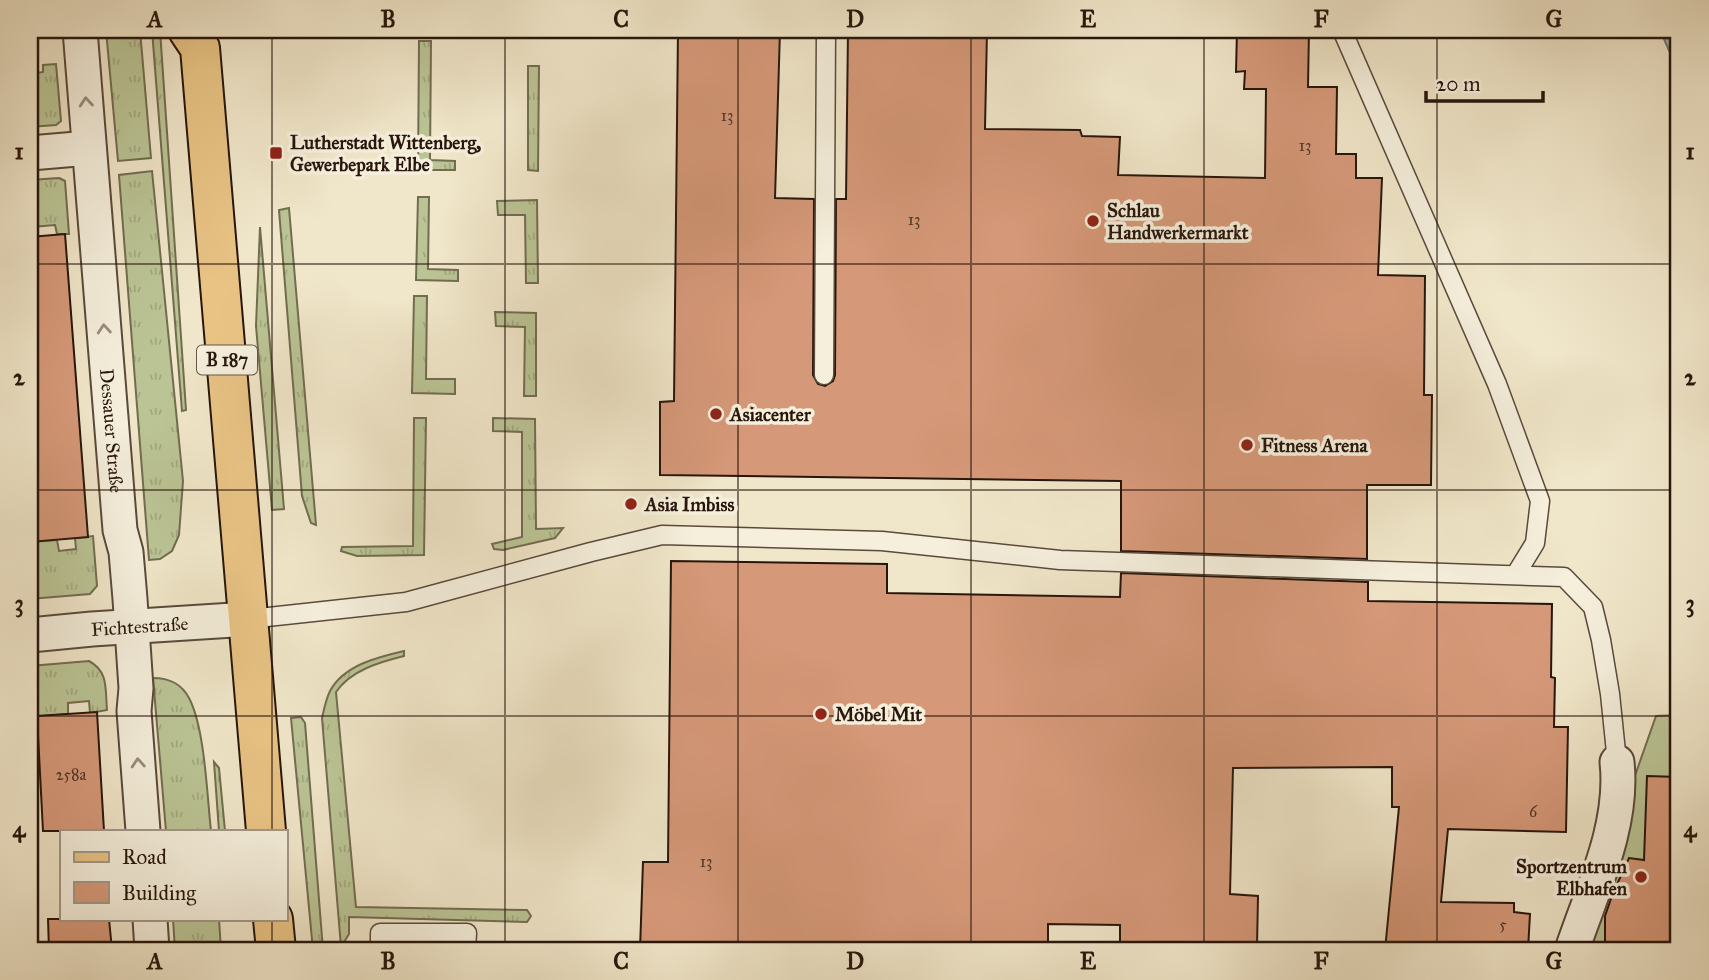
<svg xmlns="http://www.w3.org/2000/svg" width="1709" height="980" font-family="'IM FELL Great Primer',serif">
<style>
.grass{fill:url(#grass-tufts);stroke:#726d50;stroke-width:2}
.pitch{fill:#bbc495;stroke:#726d50;stroke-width:2}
.water{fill:url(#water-rules);stroke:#6e7b76;stroke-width:2}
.building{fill:#d59878;stroke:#28160c;stroke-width:2}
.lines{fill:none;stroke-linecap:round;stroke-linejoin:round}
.lane-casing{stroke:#5a4a3b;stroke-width:21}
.street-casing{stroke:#5a4a3b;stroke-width:37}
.primary-casing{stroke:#28160c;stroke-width:42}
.lane{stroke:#f5efdc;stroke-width:18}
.street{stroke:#f5efdc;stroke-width:33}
.primary{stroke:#e8c384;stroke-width:38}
.oneway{stroke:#998d7e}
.grid{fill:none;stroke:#28160c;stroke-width:2;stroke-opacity:0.55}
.poi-dot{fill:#8f2418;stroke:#f5efdc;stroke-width:2.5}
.labels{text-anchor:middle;stroke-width:7;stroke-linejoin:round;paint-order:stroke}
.number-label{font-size:16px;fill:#533627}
.shield{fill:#f5efdc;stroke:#66574a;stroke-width:2}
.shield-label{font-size:18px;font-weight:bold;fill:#28160c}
.poi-label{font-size:19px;font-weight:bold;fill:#28160c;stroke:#f5efdc;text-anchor:start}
.street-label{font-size:19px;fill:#28160c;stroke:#f5efdc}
.neatline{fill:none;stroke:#28160c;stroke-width:2.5}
.grid-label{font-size:23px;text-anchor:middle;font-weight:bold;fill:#28160c}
</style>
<defs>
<pattern id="grass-tufts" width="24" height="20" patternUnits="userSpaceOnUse" patternTransform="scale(1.75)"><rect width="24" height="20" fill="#bbc495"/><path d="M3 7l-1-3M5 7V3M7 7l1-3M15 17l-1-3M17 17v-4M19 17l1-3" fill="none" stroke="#a1a87f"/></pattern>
<pattern id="water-rules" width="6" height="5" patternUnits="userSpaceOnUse" patternTransform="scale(1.75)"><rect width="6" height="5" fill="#9cbebc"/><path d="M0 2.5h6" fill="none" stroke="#86a3a0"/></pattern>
</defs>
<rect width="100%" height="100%" fill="#f0e6c9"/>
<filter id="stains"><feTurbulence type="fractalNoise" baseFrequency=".00286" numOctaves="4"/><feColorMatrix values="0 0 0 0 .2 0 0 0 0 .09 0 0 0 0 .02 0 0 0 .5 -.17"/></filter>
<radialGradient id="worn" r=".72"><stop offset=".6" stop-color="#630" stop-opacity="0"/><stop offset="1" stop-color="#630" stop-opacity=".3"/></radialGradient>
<g class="grass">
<polygon points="106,30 140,30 151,158 118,161"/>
<polygon points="152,30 160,30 186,410 182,411"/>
<polygon points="419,41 431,41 430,160 455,161 455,170 418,170"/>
<polygon points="56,64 61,121 56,125 30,127 30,74 43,72 43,65"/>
<polygon points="528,66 539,66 538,171 528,170"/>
<polygon points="152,171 183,481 179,535 172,551 160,559 149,560 119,175"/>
<polygon points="59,178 65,181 69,234 57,234 55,225 32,227 32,237 30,237 30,180"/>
<polygon points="418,197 429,197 428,269 458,270 458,281 416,280"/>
<polygon points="537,200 538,283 526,283 525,215 498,215 497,201"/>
<polygon points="289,208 316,525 311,523 302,496 279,210"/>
<polygon points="260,227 284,509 272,510 256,326"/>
<polygon points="414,296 427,296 426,379 455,379 455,394 412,393"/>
<polygon points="495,312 536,313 536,396 524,396 525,327 496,326"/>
<polygon points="414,418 426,418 424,555 357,556 341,551 342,547 413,546"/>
<polygon points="493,418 535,419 536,529 563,528 555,538 503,550 494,549 492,544 522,537 522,432 493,431"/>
<polygon points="93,536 97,586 90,594 30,599 30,542 57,540 59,551 76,549 75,538"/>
<path d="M404 651V656C380 662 351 670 336 692L356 907 527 910 531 916 527 922 349 917V934L341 947 322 718C324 709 326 699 330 691 344 665 378 657 404 651Z"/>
<path d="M89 661C109 672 105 689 107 710L90 713 89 701 68 703V714L30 717V666Z"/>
<path d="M153 678C169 678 181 683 189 698 205 728 207 796 211 831H166Z"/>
<polygon points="301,717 305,723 323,950 313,950 291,718"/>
<polygon points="214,762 219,768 225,831 219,831"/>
<polygon points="173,919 219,919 221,950 175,950"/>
</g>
<polygon class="pitch" points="1679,715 1679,950 1582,950 1625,804 1656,716"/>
<polygon class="water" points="1660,30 1679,30 1679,73"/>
<g class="building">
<polygon points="678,30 780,30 775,198 814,199 813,375 818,384 825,386 833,381 835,375 836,199 846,199 848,30 987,30 985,129 1080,130 1082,136 1120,137 1118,175 1265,178 1266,89 1244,89 1245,71 1236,72 1237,30 1309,30 1308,87 1337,87 1336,154 1356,154 1356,178 1382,178 1378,275 1425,276 1424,395 1432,395 1431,485 1367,485 1367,559 1121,551 1121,481 660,475 660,402 674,401"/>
<polygon points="65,234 88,537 30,542 30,237"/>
<polygon points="671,561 887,564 887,593 1120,597 1121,573 1368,582 1368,601 1552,604 1551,677 1555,678 1554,727 1568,727 1566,832 1448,829 1441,902 1514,903 1514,912 1530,914 1528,950 1385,950 1399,807 1392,807 1392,767 1233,768 1230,894 1258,896 1257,947 1182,945 1182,950 1120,950 1120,925 1048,924 1048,950 640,950 643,862 668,862"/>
<polygon points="97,712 104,831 43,831 37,716"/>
<polygon points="1647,776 1679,777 1679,950 1605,950 1605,916 1613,893 1629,858 1644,860"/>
<polygon points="48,919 109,919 112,950 49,950"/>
</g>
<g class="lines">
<defs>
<g id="lane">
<polyline points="1342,30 1497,384 1540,501 1535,543 1516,574"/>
<polyline points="824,375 826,30"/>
<polyline points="249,619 406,602 591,552 662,535 882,541 1060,560 1564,577 1593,607 1601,640 1610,694 1617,762"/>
<polyline points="380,950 380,933 467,933 466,950"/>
</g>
<g id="street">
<path id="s1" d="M80 30 120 530 126 552 130 599 136 688 134 711 143 831"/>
<polyline points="30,153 89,148"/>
<path id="s2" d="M30 635 92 629 249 619"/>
<polyline points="150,919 152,950"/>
<path d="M1572 950C1592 890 1624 826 1617 762"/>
</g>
<g id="primary">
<polyline points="188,30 200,48 266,831"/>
<polyline points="273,919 276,950"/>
</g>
</defs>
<use href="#lane" class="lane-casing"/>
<use href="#street" class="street-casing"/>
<use href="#primary" class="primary-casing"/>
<use href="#lane" class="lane"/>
<use href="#street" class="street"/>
<use href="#primary" class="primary"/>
</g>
<defs><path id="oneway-chevron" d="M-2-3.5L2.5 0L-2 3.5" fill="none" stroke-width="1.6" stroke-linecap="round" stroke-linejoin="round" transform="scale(1.75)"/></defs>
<g class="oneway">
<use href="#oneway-chevron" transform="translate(86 102) rotate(-95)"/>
<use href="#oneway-chevron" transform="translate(104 329) rotate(-95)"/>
<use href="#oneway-chevron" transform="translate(138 763) rotate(-94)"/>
</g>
<path class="grid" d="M272 30V831M505 30V950M738 30V950M971 30V950M1204 30V950M1437 30V950M30 264H1679M30 490H1679M30 716H1679M272 919V950"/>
<g class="poi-dot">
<rect x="269" y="146" width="14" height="14" rx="3.5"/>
<circle cx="1093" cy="221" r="7"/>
<circle cx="716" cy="414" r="7"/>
<circle cx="1247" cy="445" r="7"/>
<circle cx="631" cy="504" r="7"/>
<circle cx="821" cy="714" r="7"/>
<circle cx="1641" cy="877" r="7"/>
</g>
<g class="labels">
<g class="number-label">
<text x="727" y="121">13</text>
<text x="1305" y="151">13</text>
<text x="914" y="225">13</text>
<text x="71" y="780">258a</text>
<text x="1533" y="817">6</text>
<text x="706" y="867">13</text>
<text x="1503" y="930">5</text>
</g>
<rect class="shield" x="197" y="345.5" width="60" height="29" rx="5"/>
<g class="shield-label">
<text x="227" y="366">B 187</text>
</g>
<g class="poi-label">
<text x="290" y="149">Lutherstadt Wittenberg,<tspan x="290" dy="22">Gewerbepark Elbe</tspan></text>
<text x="1107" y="217">Schlau<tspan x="1107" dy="22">Handwerkermarkt</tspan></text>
<text x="730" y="421">Asiacenter</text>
<text x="1261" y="452">Fitness Arena</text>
<text x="645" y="511">Asia Imbiss</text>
<text x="835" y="721">Möbel Mit</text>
<text x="1627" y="873" text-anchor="end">Sportzentrum<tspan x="1627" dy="22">Elbhafen</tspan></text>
</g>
<g class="street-label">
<text dy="7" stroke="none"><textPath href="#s1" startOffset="402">Dessauer Straße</textPath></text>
<text dy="7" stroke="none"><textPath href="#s2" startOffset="110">Fichtestraße</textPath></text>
</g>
</g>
<rect width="1709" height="980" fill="none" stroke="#f0e6c9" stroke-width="77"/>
<rect x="60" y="830" width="228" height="91" fill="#f5efdc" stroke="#a39889" stroke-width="2"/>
<rect x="74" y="852" width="35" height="10" fill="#e8c384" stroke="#a39889" stroke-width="2"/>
<text x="122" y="864" font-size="21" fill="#28160c">Road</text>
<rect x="74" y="882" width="35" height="21" fill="#d59878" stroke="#a39889" stroke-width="2"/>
<text x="122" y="900" font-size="21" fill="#28160c">Building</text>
<path d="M1426 91v10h117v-10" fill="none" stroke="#28160c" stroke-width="3.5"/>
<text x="1436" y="91" font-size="21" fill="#28160c" stroke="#f5efdc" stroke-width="5" paint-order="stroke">20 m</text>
<rect x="38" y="38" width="1632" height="904" class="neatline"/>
<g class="grid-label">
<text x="155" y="27">A</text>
<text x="388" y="27">B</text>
<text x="621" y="27">C</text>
<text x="855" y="27">D</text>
<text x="1088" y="27">E</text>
<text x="1321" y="27">F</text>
<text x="1554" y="27">G</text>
<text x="19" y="159">1</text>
<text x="1690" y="159">1</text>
<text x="19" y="385">2</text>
<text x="1690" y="385">2</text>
<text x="19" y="611">3</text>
<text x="1690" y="611">3</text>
<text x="19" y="837">4</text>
<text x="1690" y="837">4</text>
<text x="155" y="969">A</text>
<text x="388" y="969">B</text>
<text x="621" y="969">C</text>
<text x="855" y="969">D</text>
<text x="1088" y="969">E</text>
<text x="1321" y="969">F</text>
<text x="1554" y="969">G</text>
</g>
<rect width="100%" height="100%" filter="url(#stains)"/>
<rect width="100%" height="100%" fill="url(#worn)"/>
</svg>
